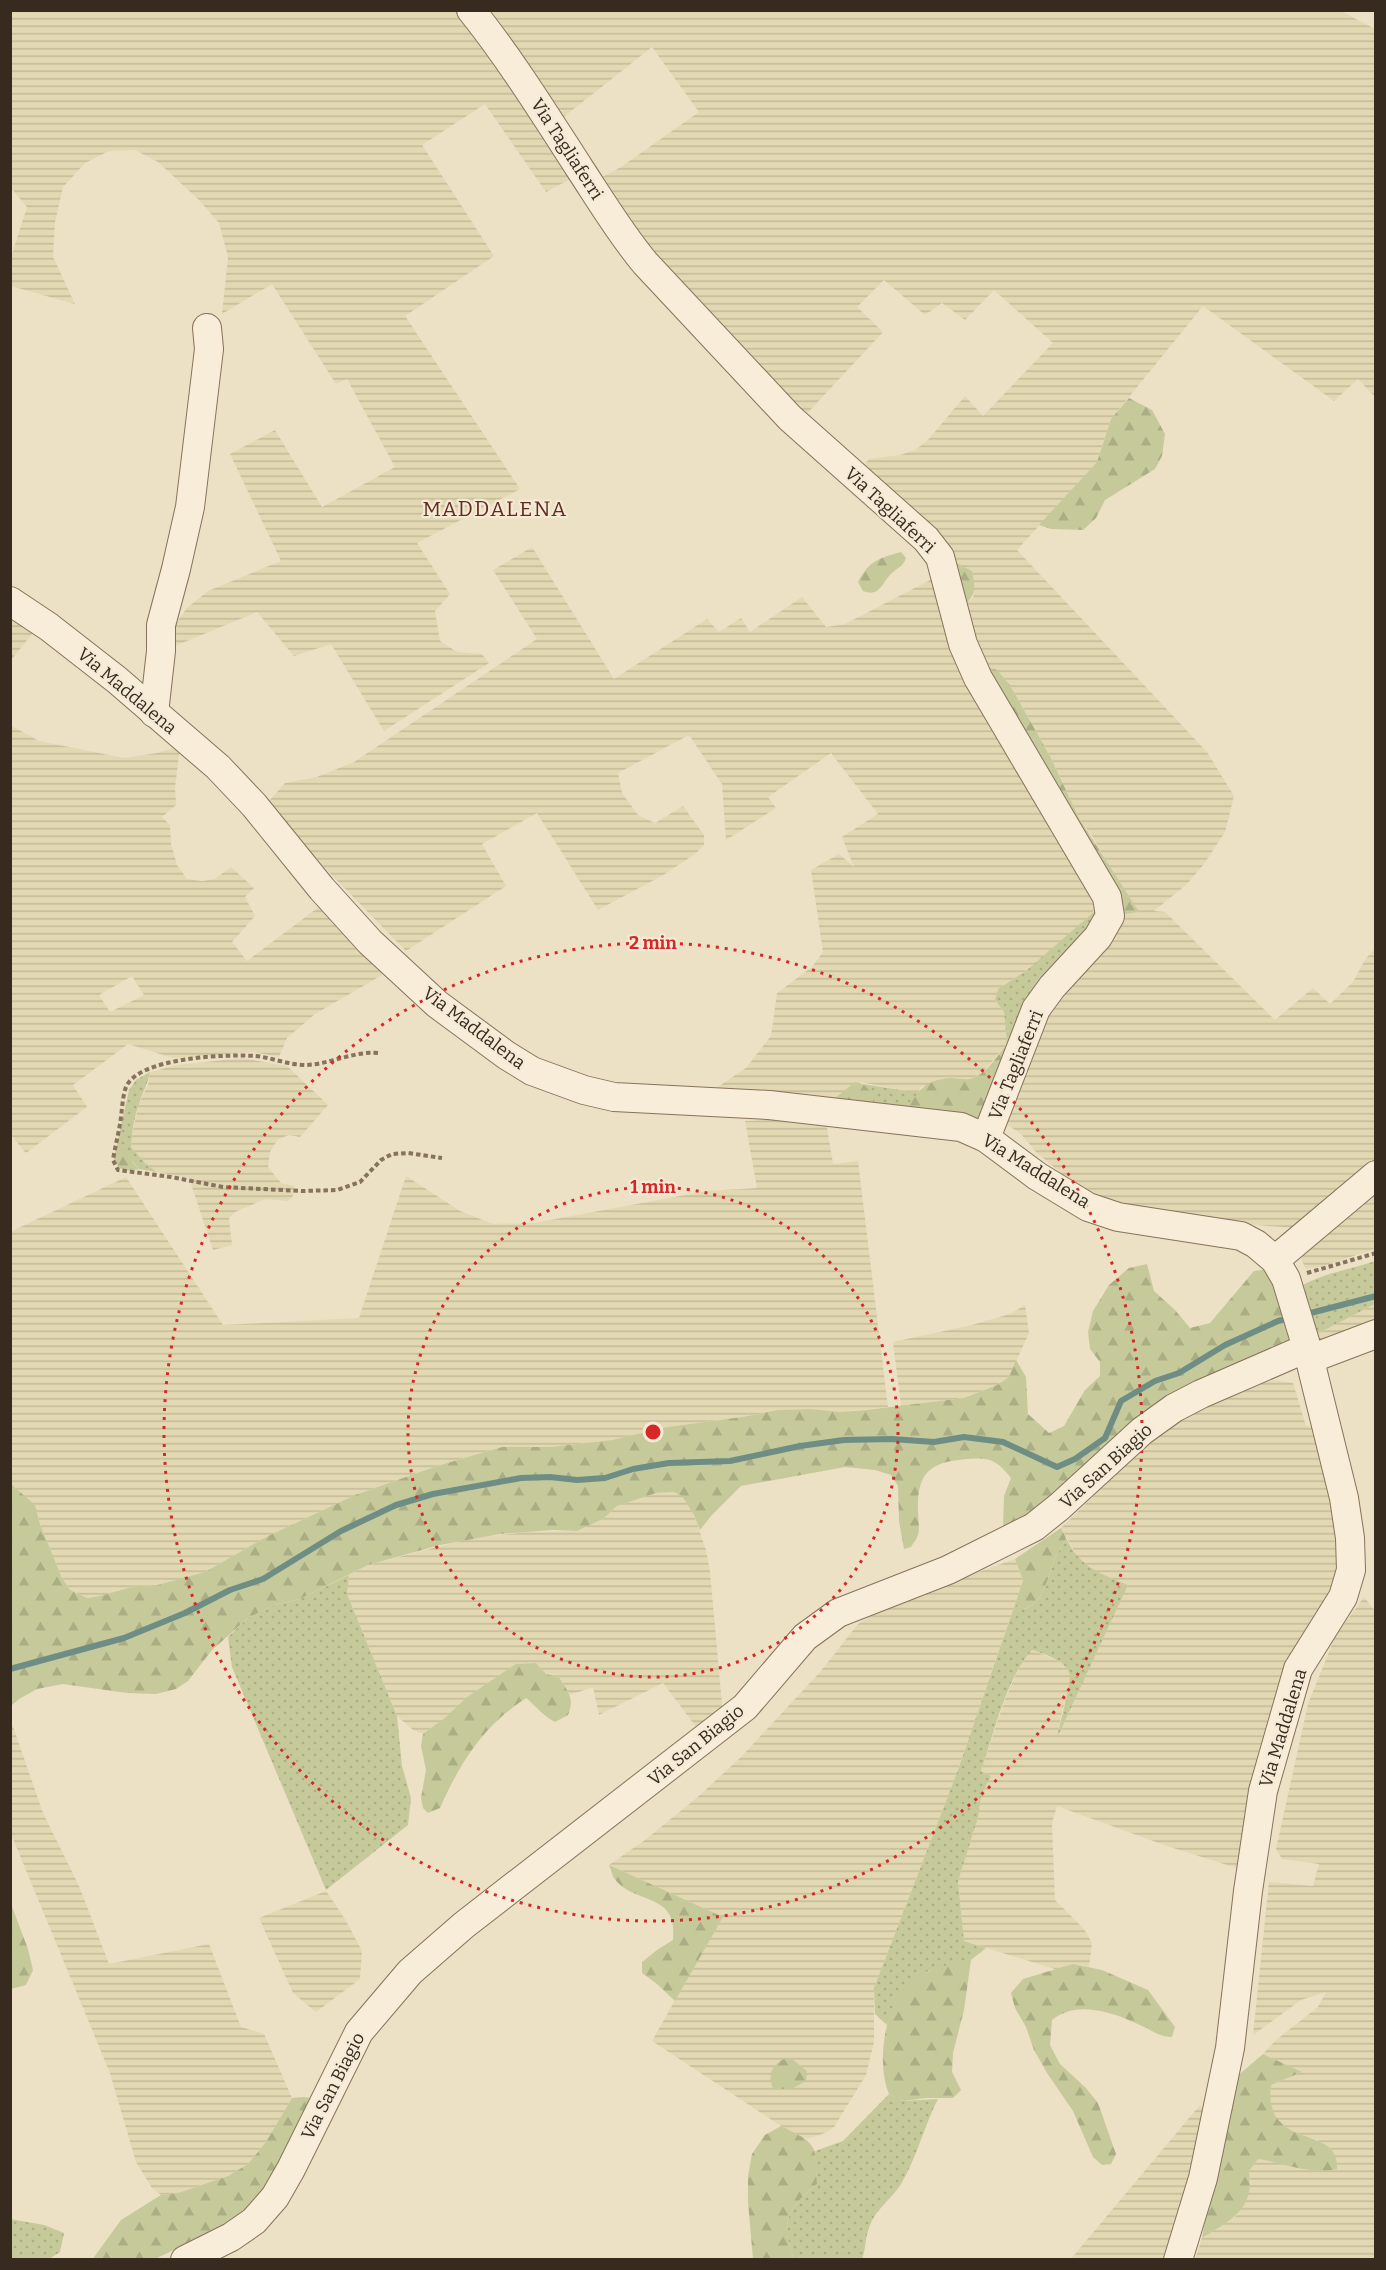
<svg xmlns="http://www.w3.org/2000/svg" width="1386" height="2270" font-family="Bitter,serif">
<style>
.farmland{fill:url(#farmland-rules);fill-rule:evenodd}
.grass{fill:url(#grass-dots)}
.forest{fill:url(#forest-firs)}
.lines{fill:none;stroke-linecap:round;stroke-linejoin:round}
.stream{stroke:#6e8e85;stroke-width:6}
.minor-casing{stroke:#87725c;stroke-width:30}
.path{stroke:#87725c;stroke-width:4;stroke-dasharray:4.5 3;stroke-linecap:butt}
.minor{stroke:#f7edd8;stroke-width:28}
.ring{fill:none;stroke:#d62828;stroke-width:3;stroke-dasharray:3 6}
.labels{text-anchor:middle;stroke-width:4.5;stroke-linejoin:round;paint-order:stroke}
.street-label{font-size:18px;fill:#372a1f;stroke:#f4ead5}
.quarter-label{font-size:21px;letter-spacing:1.5px;fill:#622c21;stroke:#f4ead5}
.centre{fill:#d62828;stroke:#f4ead5;stroke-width:3}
.ring-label{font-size:18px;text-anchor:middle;font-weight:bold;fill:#d62828;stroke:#f4ead5;stroke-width:4.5;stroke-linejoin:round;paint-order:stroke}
</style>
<defs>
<pattern id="farmland-rules" width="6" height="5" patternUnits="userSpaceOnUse" patternTransform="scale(1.5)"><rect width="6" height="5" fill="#e2d9b3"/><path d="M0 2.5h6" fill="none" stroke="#c2ba9a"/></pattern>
<pattern id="grass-dots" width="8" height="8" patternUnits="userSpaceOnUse" patternTransform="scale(1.5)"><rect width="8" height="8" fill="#c6ca9a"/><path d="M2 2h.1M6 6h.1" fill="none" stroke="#abae84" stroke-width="1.8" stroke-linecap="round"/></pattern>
<pattern id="forest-firs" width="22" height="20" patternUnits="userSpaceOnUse" patternTransform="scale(1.5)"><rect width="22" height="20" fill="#c6ca9a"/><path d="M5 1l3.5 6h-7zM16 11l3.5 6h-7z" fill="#abae84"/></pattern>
</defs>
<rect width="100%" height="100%" fill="#ece0c5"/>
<g class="farmland">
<polygon points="1339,10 1375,29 1375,397 1358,379 1334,401 1203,306 1111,419 1097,462 1017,550 1207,752 1234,796 1225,832 1204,864 1187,884 1154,911 1165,912 1275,1020 1313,988 1330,1004 1353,982 1366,958 1375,949 1375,1164 1299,1228 1267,1226 1219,1221 1118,1203 1078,1187 1037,1153 1021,1134 1006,1124 1039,1031 1057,997 1108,940 1124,914 1138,912 1110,868 1093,837 1079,818 1050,756 1010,685 987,667 961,609 974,596 953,561 859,471 869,459 900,455 915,450 928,440 965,396 983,416 1053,343 994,290 965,320 942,303 925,315 884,280 857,307 883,332 800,421 593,182 621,167 699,112 652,47 556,123 477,11"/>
<polygon points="10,11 464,11 576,176 546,192 485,104 422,145 494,256 405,316 520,489 417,543 450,594 435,611 440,641 457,652 482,654 489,663 384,731 331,644 294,656 257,612 170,648 174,626 187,608 208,591 281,561 230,454 275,430 322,507 395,467 347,379 336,384 272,284 222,314 228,257 219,223 199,200 158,162 135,150 109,151 85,163 63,187 55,222 53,257 75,304 11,286 11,257 27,207 11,188"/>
<polygon points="532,547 614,679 707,619 719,632 741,618 750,632 802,597 826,627 845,624 938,576 1099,903 1088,919 1060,942 1027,970 998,989 995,1000 1004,1012 1007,1044 982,1073 969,1080 953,1078 921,1087 919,1091 907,1091 860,1082 824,1107 703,1097 746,1068 771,1036 777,993 812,967 823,952 811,870 839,854 854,867 842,837 878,814 831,753 768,797 776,808 726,840 722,784 689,735 618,773 622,793 638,815 655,823 683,806 704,835 704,845 695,854 665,874 598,910 537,813 482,844 506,886 406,951 323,866 269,801 285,783 317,777 354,762 537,639 493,570"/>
<polygon points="11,616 36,629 11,660"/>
<path d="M10 725 39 741 124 758 157 753 180 746 175 788 176 805 162 817 170 825 171 844 177 865 187 879 202 881 215 879 231 867 254 888 245 897 255 916 232 942 247 961 324 903 389 971 315 1014 287 1038 279 1057 253 1052 173 1058 128 1044 73 1085 87 1107 26 1153 10 1134ZM132 976 144 995 110 1012 99 995Z"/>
<polygon points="242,1058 287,1066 328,1105 300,1137 289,1135 278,1139 270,1152 268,1167 281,1183 294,1186 293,1196 288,1201 265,1199 235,1212 229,1218 232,1245 213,1250 189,1178 157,1172 145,1163 131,1147 132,1135 139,1103 148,1085 150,1072 178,1065"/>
<polygon points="790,1119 826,1121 833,1164 858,1161 888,1407 840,1412 811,1409 778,1410 742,1417 667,1427 612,1440 551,1447 502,1447 437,1466 355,1495 266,1537 205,1572 179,1580 154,1586 138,1585 100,1596 87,1598 70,1590 62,1578 40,1524 35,1505 11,1485 10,1232 126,1177 223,1325 359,1318 406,1176 460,1211 493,1224 534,1223 707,1191 757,1188 745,1121"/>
<polygon points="1375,1184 1375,1249 1323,1266 1306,1269 1301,1259 1304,1253"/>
<polygon points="1375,1304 1375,1330 1320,1351 1315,1335"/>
<polygon points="1025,1305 1029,1333 1009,1377 997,1385 964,1398 901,1406 893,1342 972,1325 1010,1314"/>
<polygon points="1274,1380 1293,1383 1306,1426 1321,1427 1348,1562 1318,1633 1246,1871 1167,1846 1057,1806 1052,1823 1055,1900 1084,1929 1092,1943 1089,1967 1073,1964 1058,1970 964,1941 958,1881 978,1818 981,1796 991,1776 981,1771 1004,1702 1022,1661 1032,1650 1057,1660 1070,1671 1071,1683 1062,1711 1058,1735 1128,1585 1092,1571 1079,1559 1061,1528 1144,1446 1185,1415 1231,1390"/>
<polygon points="674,1492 682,1495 694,1515 706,1550 710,1572 723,1715 700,1732 663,1683 599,1715 593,1687 570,1695 559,1677 546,1674 536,1663 446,1717 423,1734 412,1729 397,1716 347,1594 349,1575 368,1565 472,1538 529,1532 577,1531 603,1519 617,1506 656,1493"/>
<polygon points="1015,1559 1023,1580 958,1770 874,1988 874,2042 866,2075 834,2127 825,2133 807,2139 781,2126 652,2041 722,1917 609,1865 645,1840 699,1796 741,1757 821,1671 858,1624 894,1602"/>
<polygon points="1364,1597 1376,1612 1375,2259 1195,2260 1202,2238 1236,2216 1251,2183 1249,2171 1258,2159 1279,2163 1319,2140 1301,2135 1279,2123 1272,2111 1269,2099 1271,2085 1301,2072 1263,2054 1276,2040 1318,2007 1326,1992 1301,2000 1253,2035 1269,1882 1313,1886 1319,1864 1282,1859 1276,1849 1308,1704 1335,1637"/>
<polygon points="10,1718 43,1813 79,1886 109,1964 209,1944 241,2027 264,2034 292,2098 266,2142 248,2164 228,2176 178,2193 161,2195 152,2188 136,2162 110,2073 11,1834"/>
<polygon points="326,1891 345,1919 362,1951 360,1979 316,2012 293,1993 259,1918"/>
<polygon points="1200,2105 1210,2121 1171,2259 1070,2260"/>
</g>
<g class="grass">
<polygon points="1096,910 1105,920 1021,1042 1007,1044 1004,1012 995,1000 998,989 1027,970"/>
<path d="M150 1072C148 1084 142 1093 139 1104 134 1117 132 1133 131 1147L145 1163 157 1172 139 1169 117 1144 129 1090 136 1080Z"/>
<polygon points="863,1084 907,1091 919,1091 907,1113 867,1110 869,1090"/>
<path d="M1375 1261V1304L1315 1335 1298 1288C1321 1273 1350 1270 1375 1261Z"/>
<path d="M1066 1538C1081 1568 1099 1573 1128 1585L1057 1738C1059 1726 1073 1678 1069 1672 1063 1659 1044 1654 1032 1650 1007 1676 993 1736 981 1771L991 1776 981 1796 978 1818 958 1881 964 1941 986 1948 971 1960 928 1971 896 2001 887 2025 875 2014 874 1988 958 1770 1015 1604 1025 1609C1047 1600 1047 1574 1057 1554 1060 1549 1064 1544 1066 1538Z"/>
<polygon points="349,1575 347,1594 397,1716 402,1766 411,1798 408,1825 326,1890 232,1667 228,1637 248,1618 274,1605 300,1599"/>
<path d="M889 2094 904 2101 938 2099C924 2126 917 2157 901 2184 891 2200 875 2209 869 2228 865 2238 866 2249 862 2259H794C780 2223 787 2208 817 2184L815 2151 843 2141Z"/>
<polygon points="10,2219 44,2225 64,2233 60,2252 49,2259 11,2259"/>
</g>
<g class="forest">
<polygon points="1129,398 1152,410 1165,434 1162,456 1155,469 1105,500 1096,518 1083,530 1051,529 1039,525 1097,462 1111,419"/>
<path d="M901 552 906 558C903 566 899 567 893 572 882 581 881 598 863 591L858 582C869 561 879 558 901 552Z"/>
<path d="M953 561 972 571C976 591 976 594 961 609Z"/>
<polygon points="987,667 997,670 1010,685 1050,756 1079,818 1139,912 1125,914 1119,922"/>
<path d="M1021 1042 987 1129 907 1113C915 1091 927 1079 951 1078 957 1078 964 1080 970 1079 986 1075 997 1056 1007 1044Z"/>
<path d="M855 1082C867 1083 873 1093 873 1103L824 1107Z"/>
<polygon points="117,1144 125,1147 133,1163 139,1169 130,1171 119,1168 114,1159"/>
<path d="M1147 1264 1154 1291 1175 1310 1190 1328 1210 1323 1254 1271 1264 1270 1273 1282 1292 1333 1291 1351 1247 1371 1059 1505 1003 1528 1004 1496 1011 1478C997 1460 990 1457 967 1459 929 1462 917 1473 918 1511 918 1518 920 1529 918 1535 917 1539 913 1543 911 1547L904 1549 899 1521 898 1486 891 1475 875 1470 845 1467 741 1486 711 1516 700 1530 694 1515 682 1496 674 1492 656 1493 617 1506 603 1519 577 1531 553 1530 500 1534 440 1545 368 1565 300 1599 274 1605 248 1618 212 1650 188 1681 176 1689 156 1694 127 1693 63 1684 37 1689 19 1699 11 1706 10 1472 12 1485 35 1505 40 1524 62 1578 70 1590 87 1598 100 1596 138 1585 154 1586 205 1572 266 1537 355 1495 437 1466 502 1447H551L612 1440 667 1427 742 1417 778 1410 811 1409 840 1412 866 1410 964 1398 997 1385 1009 1377 1016 1360 1026 1377 1028 1414 1049 1433 1064 1426 1085 1390 1100 1376V1362L1090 1349 1088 1332 1093 1311 1109 1285 1129 1268Z"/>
<path d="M1061 1528 1066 1538C1064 1544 1060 1549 1057 1554 1047 1574 1047 1601 1024 1609L1015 1604 1023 1580 1015 1559Z"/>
<path d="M536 1663 546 1674 559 1677C568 1692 575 1698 568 1715L555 1722C544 1717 536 1706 526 1698 483 1726 460 1763 440 1808L428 1813 423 1808 421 1798 426 1770 421 1746 423 1734 446 1717 467 1697 516 1664Z"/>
<path d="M609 1865 723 1917 675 2001 657 1984 642 1973V1962L657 1950 673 1940C679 1891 632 1905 614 1878 612 1875 611 1869 609 1865Z"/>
<polygon points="11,1904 28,1949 33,1970 26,1985 11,1989"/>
<path d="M971 1960 964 2010 953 2053 952 2072 961 2090 953 2098H926L904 2101 889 2094C876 2063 884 2005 911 1982 928 1968 950 1964 971 1960Z"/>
<path d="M1073 1964 1102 1970 1148 1990 1175 2027 1172 2037C1160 2037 1153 2031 1142 2026 1115 2013 1078 1999 1052 2020L1050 2045 1060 2064 1086 2088 1098 2103 1116 2154 1111 2164 1102 2165 1093 2157 1073 2111 1047 2073 1034 2050 1026 2027 1015 2008 1011 1993 1023 1979Z"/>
<path d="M1263 2054 1302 2072 1271 2085C1263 2152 1341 2123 1337 2169 1311 2175 1283 2163 1258 2159L1249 2171C1255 2210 1231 2220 1202 2238L1223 2123 1234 2079Z"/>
<path d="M784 2059H792L807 2071 806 2081 792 2089H773C768 2074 771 2066 784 2059Z"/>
<polygon points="304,2097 310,2098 261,2198 234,2221 155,2259 92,2260 121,2220 161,2195 178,2193 228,2176 248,2164 266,2142 292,2098"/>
<path d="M781 2126C816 2143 817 2144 817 2184 787 2208 780 2223 794 2259H753L748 2202V2176L752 2154 765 2135Z"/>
</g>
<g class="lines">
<g class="stream">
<polyline points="1303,1315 1376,1296"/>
<polyline points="10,1669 124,1638 185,1613 230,1590 263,1579 341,1531 396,1505 433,1494 521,1478 550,1477 577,1480 605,1478 633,1469 669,1463 730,1461 800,1446 844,1440 892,1439 934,1442 964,1437 1003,1442 1057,1467 1075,1459 1105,1438 1121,1401 1155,1381 1179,1373 1225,1345 1278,1321 1290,1318"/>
</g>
<defs>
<g id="minor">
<path d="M471 10C511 60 545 115 580 169 601 201 620 233 645 263L790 418 926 539 940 557 963 644 978 678 1107 897 1110 916 1098 937 1052 987 1036 1009 986 1138"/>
<polyline points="10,601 49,627 117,680 218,767 254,805 322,889 370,942 437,1004 506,1055 532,1071 584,1090 614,1097 769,1105 961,1127 986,1138 1037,1176 1088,1207 1118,1217 1241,1236 1256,1244 1275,1260 1286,1279 1307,1348 1344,1498 1350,1538 1351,1570 1343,1597 1298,1669 1263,1791 1248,1891 1230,2048 1203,2178 1178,2260"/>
<polyline points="154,713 161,651 161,625 176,569 190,507 209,349 207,328"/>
<polyline points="1275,1260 1376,1175"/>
<polyline points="1310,1359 1376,1334"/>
<polyline points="185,2260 231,2237 254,2221 275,2197 291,2169 359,2032 410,1972 464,1925 745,1707 805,1637 838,1613 948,1570 1034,1527 1059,1507 1142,1431 1174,1408 1201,1394 1307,1348"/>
</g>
</defs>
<use href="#minor" class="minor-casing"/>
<g class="path">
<path d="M378 1053C353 1051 331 1064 306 1065 289 1065 273 1058 256 1056 227 1054 139 1057 126 1087 122 1098 122 1113 120 1124 118 1136 115 1147 113 1160L118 1170 171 1177 223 1187 302 1191 337 1190 360 1182 381 1160 392 1154 408 1153 442 1158"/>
<polyline points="1307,1273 1376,1253"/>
</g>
<use href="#minor" class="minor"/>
</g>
<g class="ring">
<circle cx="653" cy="1432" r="245"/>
<circle cx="653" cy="1432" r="489"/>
</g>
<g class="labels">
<g class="street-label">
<text transform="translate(567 149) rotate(57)" y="6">Via Tagliaferri</text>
<text transform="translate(890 510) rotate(43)" y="6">Via Tagliaferri</text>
<text transform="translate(127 691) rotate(40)" y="6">Via Maddalena</text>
<text transform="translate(474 1028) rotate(37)" y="6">Via Maddalena</text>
<text transform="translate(1016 1065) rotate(-68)" y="6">Via Tagliaferri</text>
<text transform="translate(1036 1171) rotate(32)" y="6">Via Maddalena</text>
<text transform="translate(1106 1466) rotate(-42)" y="6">Via San Biagio</text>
<text transform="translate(1283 1728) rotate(-73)" y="6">Via Maddalena</text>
<text transform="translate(696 1745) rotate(-39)" y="6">Via San Biagio</text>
<text transform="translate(333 2086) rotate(-63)" y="6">Via San Biagio</text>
</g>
<g class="quarter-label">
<text x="495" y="516">MADDALENA</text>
</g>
</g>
<circle cx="653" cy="1432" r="9" class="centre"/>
<g class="ring-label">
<text x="653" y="949">2 min</text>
<text x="653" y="1193">1 min</text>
</g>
<rect width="1386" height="2270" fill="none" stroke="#372a1f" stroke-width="24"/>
</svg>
